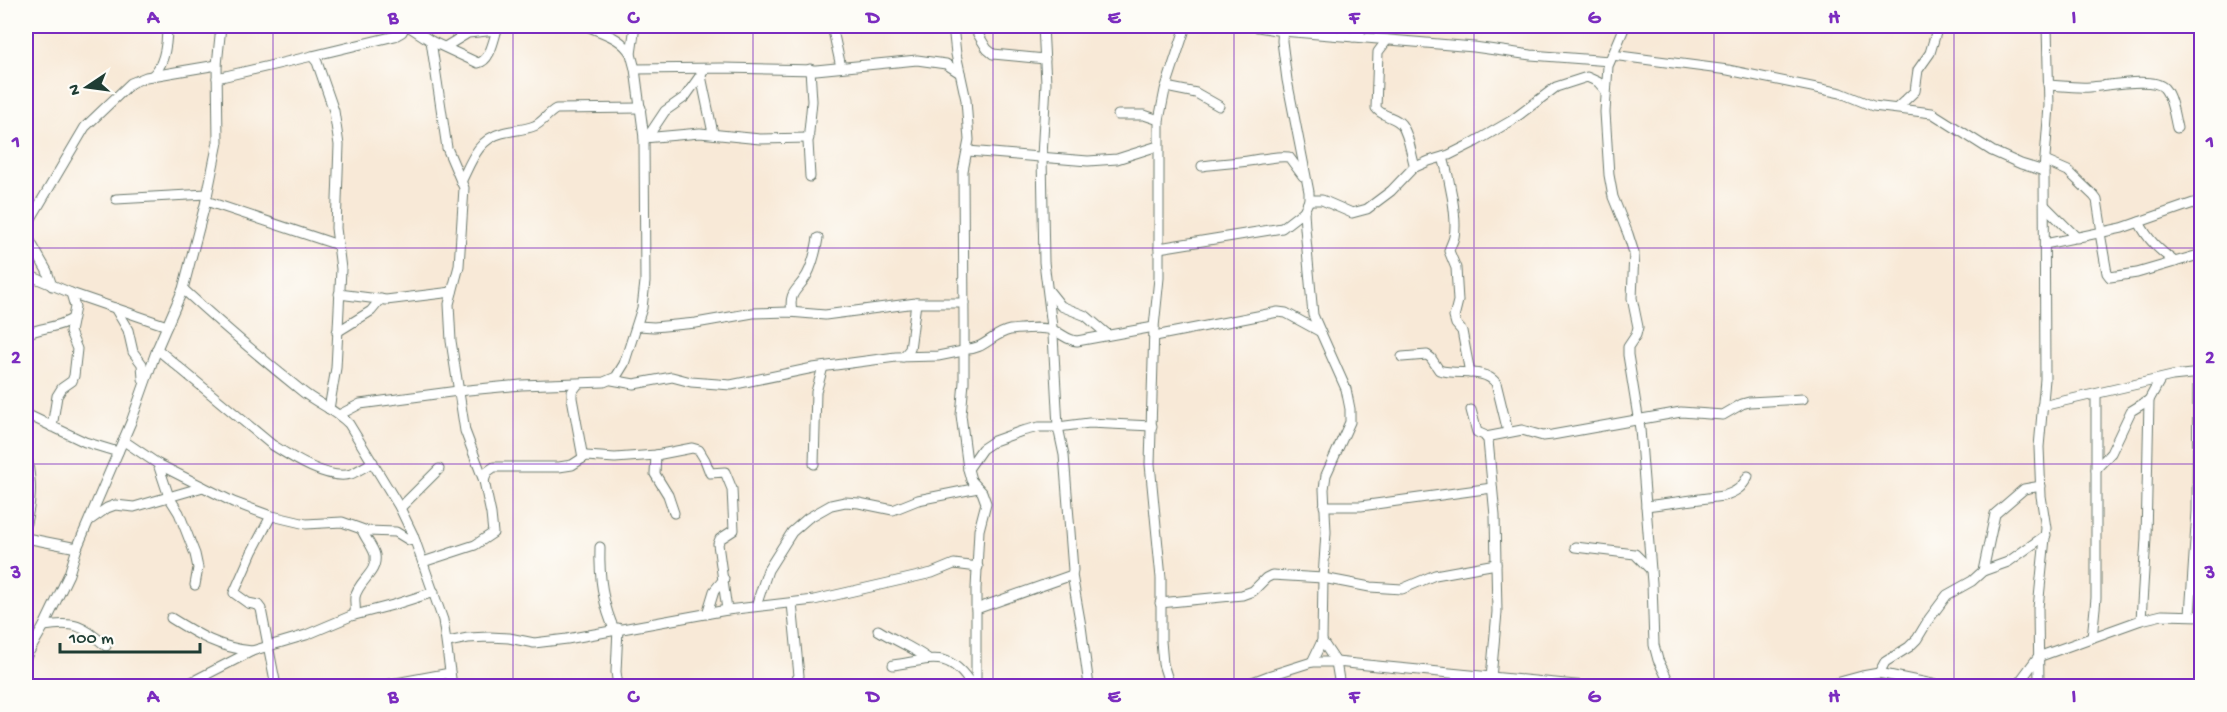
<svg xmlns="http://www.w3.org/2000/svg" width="2227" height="712" font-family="'Gochi Hand',sans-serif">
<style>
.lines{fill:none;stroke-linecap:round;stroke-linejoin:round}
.minor-casing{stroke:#6b796d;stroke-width:11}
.minor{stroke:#fff;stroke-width:9}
.grid{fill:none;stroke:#7b2cbf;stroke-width:1.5;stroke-opacity:0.55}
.neatline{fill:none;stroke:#7b2cbf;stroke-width:2}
.grid-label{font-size:20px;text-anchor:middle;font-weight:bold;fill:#7b2cbf}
</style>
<rect width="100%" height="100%" fill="#fdfcf7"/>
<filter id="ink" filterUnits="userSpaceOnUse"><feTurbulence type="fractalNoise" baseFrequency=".0167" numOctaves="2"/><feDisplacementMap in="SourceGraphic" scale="12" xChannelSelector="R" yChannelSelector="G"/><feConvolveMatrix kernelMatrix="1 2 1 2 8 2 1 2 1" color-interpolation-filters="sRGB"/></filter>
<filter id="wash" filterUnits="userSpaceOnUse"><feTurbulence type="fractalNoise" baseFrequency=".008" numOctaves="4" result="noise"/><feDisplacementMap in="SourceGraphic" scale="24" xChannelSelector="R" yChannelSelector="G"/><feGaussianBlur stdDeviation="1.35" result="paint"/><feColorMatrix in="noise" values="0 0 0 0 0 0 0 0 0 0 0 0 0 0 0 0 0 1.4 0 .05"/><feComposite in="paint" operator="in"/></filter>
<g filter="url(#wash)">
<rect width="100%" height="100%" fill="#f8e9d7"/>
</g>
<g filter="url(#ink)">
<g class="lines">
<defs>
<g id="minor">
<path d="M408 26 431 41 478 63C491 61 494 37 498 26"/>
<path d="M587 26C604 34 621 37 631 54"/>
<polyline points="832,26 841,67"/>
<polyline points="953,26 956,54 966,100 969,140 963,171 964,322 964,382 961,415 968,469 971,480 982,492 986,503 979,530 976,589 976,686"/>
<polyline points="973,26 987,49 993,54 1045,59"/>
<polyline points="1252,26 1282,31 1474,47 1531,55 1610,61"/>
<polyline points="1283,26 1282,41 1287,80 1309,192 1309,200 1304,211 1305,228 1313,315 1346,389 1350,409 1350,422 1326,475 1324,489 1326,532 1323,578 1322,641 1312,662"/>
<polyline points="1625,26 1608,66 1605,112 1609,175 1613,197 1628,234 1634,253 1632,298 1638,327 1636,335 1628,347 1628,355 1640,429 1652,583 1654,645 1658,660 1671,686"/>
<polyline points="1353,37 1366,26"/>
<path d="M1387 40 1378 52 1376 108C1382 117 1394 116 1401 124 1409 134 1411 155 1415 167"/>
<polyline points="445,47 468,33 497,30"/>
<polyline points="1612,55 1728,70 1841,93 1873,106 1932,113 1992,151 2021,164 2044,171"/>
<polyline points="312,56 395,36 402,32 405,26"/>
<polyline points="635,69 722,68 816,70 917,60 946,64 960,73"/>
<path d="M152 76C165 65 167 42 167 26"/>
<polyline points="701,76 713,133"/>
<polyline points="217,78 312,56 317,62 334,111 339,145 336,228 341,269 336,368 329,409"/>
<path d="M2048 85C2062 86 2077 88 2090 87 2106 86 2154 76 2164 88 2172 97 2174 116 2177 128"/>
<polyline points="1166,87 1196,93 1219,106"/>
<polyline points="1897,108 1915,91 1918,70 1930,53 1938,26"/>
<polyline points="1118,115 1144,115 1159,120"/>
<polyline points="644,138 700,133 760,139 809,138"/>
<polyline points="647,138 665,111 685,97 705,69"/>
<polyline points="968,151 1088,161 1117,159 1158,146"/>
<path d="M1443 157C1449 177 1458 218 1454 237 1453 242 1450 246 1449 251L1456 268 1458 301 1454 317 1456 324 1462 331 1470 373"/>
<polyline points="2045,161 2068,171 2094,196 2097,200 2102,232"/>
<path d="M1202 166C1221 163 1241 163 1260 159 1271 158 1278 156 1289 157L1303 176"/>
<polyline points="810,177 808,142 812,101 810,69"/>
<path d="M461 182C471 162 478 139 502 133 512 130 524 130 534 126 542 123 547 114 556 109L641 108"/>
<polyline points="116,199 207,194"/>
<polyline points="1309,200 1322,200 1352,213 1367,209 1391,191 1413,168 1429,161 1449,155 1473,143 1511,121 1556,87 1587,77 1598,82 1605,90"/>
<polyline points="206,201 338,245"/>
<polyline points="2045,206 2077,238"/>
<path d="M2139 222C2148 240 2159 250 2175 262"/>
<polyline points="26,227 85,127 131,83 146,77 217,65"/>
<polyline points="2100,233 2107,273 2110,277 2137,273 2202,254"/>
<polyline points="26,234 47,271 52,286"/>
<polyline points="2045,244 2122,228 2202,200"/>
<polyline points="1159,248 1276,229 1282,228 1304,211"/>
<polyline points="26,274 71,293 167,326"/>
<path d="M183 289C222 325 262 359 303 392 318 404 336 410 349 424L400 508 413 535 443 620 452 686"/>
<polyline points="1049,291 1061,306 1086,316 1108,335"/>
<polyline points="339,294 386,300 452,292"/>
<polyline points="115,308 128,330 133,352 142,364 143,379"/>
<path d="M792 312C788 291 798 291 807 275 813 264 816 250 818 238"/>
<polyline points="638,326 654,327 696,323 753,313 789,312 825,315 916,303 964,303"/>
<polyline points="337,332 371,311 381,299"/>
<path d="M26 334C41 327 58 328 72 319"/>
<polyline points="1155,336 1278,312 1286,313 1319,331"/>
<path d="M157 349 271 444C290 456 328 481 351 474 358 471 366 466 373 462"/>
<path d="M964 349C983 351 993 333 1010 330 1022 329 1041 326 1052 330 1062 333 1066 340 1077 341L1154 327"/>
<polyline points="903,357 910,349 916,303"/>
<path d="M1402 357 1427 355 1431 358 1439 370C1457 376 1483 367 1496 383L1508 432"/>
<polyline points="612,380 634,384 672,377 691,382 731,385 813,368 896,357 938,356 963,351"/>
<polyline points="578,384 572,392 572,398 583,458"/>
<polyline points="2042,406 2172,376 2201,373"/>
<polyline points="1471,410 1477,432 1484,435 1488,440 1495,516 1497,612 1491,678"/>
<polyline points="26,414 85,442 118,452"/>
<polyline points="339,415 360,404 458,391 521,385 604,382 616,377 624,364 642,308 645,282 644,138 635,69 631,54 635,26"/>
<polyline points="52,427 57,396 62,388 72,381 74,376 77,349 70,332 75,307 71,293"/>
<polyline points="1486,437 1522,430 1543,436 1552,435 1681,412 1723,415 1742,404 1749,402 1803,399"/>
<polyline points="124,441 158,464 233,502 268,515 306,524 342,522 367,531 396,532 409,540 415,541"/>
<polyline points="656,455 655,474 668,495 674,513"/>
<polyline points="158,464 169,497 179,513 195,554 198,568 195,585"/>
<polyline points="814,464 816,392 823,367"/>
<polyline points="968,469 982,449 994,441 1022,431 1039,427 1058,427 1089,423 1152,426"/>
<polyline points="2096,469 2111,453 2131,411 2149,400 2160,380"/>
<polyline points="484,481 487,472 494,467 559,467 572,465 586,456 615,458 656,455 692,448 699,450 705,460 710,473 725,472 732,489 734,530 720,539 718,544 727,610"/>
<polyline points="1324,506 1361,506 1492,488"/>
<path d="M1646 506 1723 496C1736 492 1742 488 1748 476"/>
<polyline points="400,508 439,469"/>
<polyline points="271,516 252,552 234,593 248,603 258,605 261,609 276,686"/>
<polyline points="90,520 107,508 115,505 134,507 203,487"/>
<path d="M26 523C33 492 31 482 26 450"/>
<polyline points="26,538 77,548"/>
<path d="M600 547C599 576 602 604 615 631"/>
<polyline points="1575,547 1635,554 1651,570"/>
<polyline points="423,562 475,545 493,533 491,514 484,481 465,431 451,341 449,304 459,266 464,188 447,148 431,41"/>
<polyline points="1983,571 1995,514 2024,489 2041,486"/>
<polyline points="1072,575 1081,626 1089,686"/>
<polyline points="1160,603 1242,595 1253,591 1266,578 1272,575 1323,578 1370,587 1402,589 1435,575 1496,564"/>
<polyline points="756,606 768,570 792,532 808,518 831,505 845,502 859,503 893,510 918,500 978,488"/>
<polyline points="976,609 1072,575 1073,570 1064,455 1058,427 1053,335 1044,262 1042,157 1046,83 1043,26"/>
<polyline points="707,614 714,591 724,579"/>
<path d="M354 615C357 608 354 604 355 597 358 581 378 573 375 555 373 547 365 538 362 530"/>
<polyline points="2190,615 2197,511 2198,374"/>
<path d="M171 618C198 635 220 648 252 651"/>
<polyline points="2141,620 2146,538 2149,400"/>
<path d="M44 626C77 621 82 626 106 646"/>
<path d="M878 630C894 640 912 647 927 658"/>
<polyline points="2092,638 2096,598 2096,394"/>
<polyline points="1322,641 1336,662 1340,686"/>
<polyline points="448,642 468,638 489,637 509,638 534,643 567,639 727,610 814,600 932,573 954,564 978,567"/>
<polyline points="26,657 44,626 69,574 77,548 131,422 157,349 183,289 206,201 218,142 217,65 221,26"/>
<path d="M893 665C930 660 949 648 972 686"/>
<polyline points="1879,673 1885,662 1909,647 1917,639 1929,619 1947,595 1972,581 1983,571 2008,562 2046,535"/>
<polyline points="2018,684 2038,657 2141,620 2162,615 2202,616"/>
<polyline points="184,686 252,651 306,635 351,616 393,605 434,592"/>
<polyline points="380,686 450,673"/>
<polyline points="618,686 616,672 618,628"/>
<polyline points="782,686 794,683 799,676 792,603"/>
<polyline points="1170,686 1163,664 1161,641 1161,578 1150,464 1154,327 1159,278 1159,120 1165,90 1186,26"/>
<polyline points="1242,686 1271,675 1312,662 1336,662 1586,686"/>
<polyline points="1825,686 1862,676 1879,673 1937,685 2018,684 2029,686"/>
<polyline points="2039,686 2038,608 2046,528 2041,496 2039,447 2045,379 2044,171 2049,106 2047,26"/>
</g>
</defs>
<use href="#minor" class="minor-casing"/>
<use href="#minor" class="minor"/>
</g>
</g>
<path class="grid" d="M273 26V686M513 26V686M753 26V686M993 26V686M1234 26V686M1474 26V686M1714 26V686M1954 26V686M26 248H2202M26 464H2202"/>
<rect width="2227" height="712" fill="none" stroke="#fdfcf7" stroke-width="66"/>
<g transform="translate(87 87) rotate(257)" stroke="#fdfcf7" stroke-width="4.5" paint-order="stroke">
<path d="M0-4.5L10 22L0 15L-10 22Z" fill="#1f3d34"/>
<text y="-9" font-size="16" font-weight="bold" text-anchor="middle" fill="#1f3d34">N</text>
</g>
<path d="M60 643v9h140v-9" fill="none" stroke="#1f3d34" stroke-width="3"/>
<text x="69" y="643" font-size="18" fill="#1f3d34" stroke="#fdfcf7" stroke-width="4.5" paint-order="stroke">100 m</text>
<rect x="33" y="33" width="2161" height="646" class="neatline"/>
<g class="grid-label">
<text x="153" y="23">A</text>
<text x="393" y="23">B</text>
<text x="633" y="23">C</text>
<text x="873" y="23">D</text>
<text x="1114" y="23">E</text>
<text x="1354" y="23">F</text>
<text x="1594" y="23">G</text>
<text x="1834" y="23">H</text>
<text x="2074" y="23">I</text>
<text x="16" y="147">1</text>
<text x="2210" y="147">1</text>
<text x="16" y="363">2</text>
<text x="2210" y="363">2</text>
<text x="16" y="578">3</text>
<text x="2210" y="578">3</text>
<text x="153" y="702">A</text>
<text x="393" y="702">B</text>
<text x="633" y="702">C</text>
<text x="873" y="702">D</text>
<text x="1114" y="702">E</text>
<text x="1354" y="702">F</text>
<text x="1594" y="702">G</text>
<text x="1834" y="702">H</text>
<text x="2074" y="702">I</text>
</g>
</svg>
